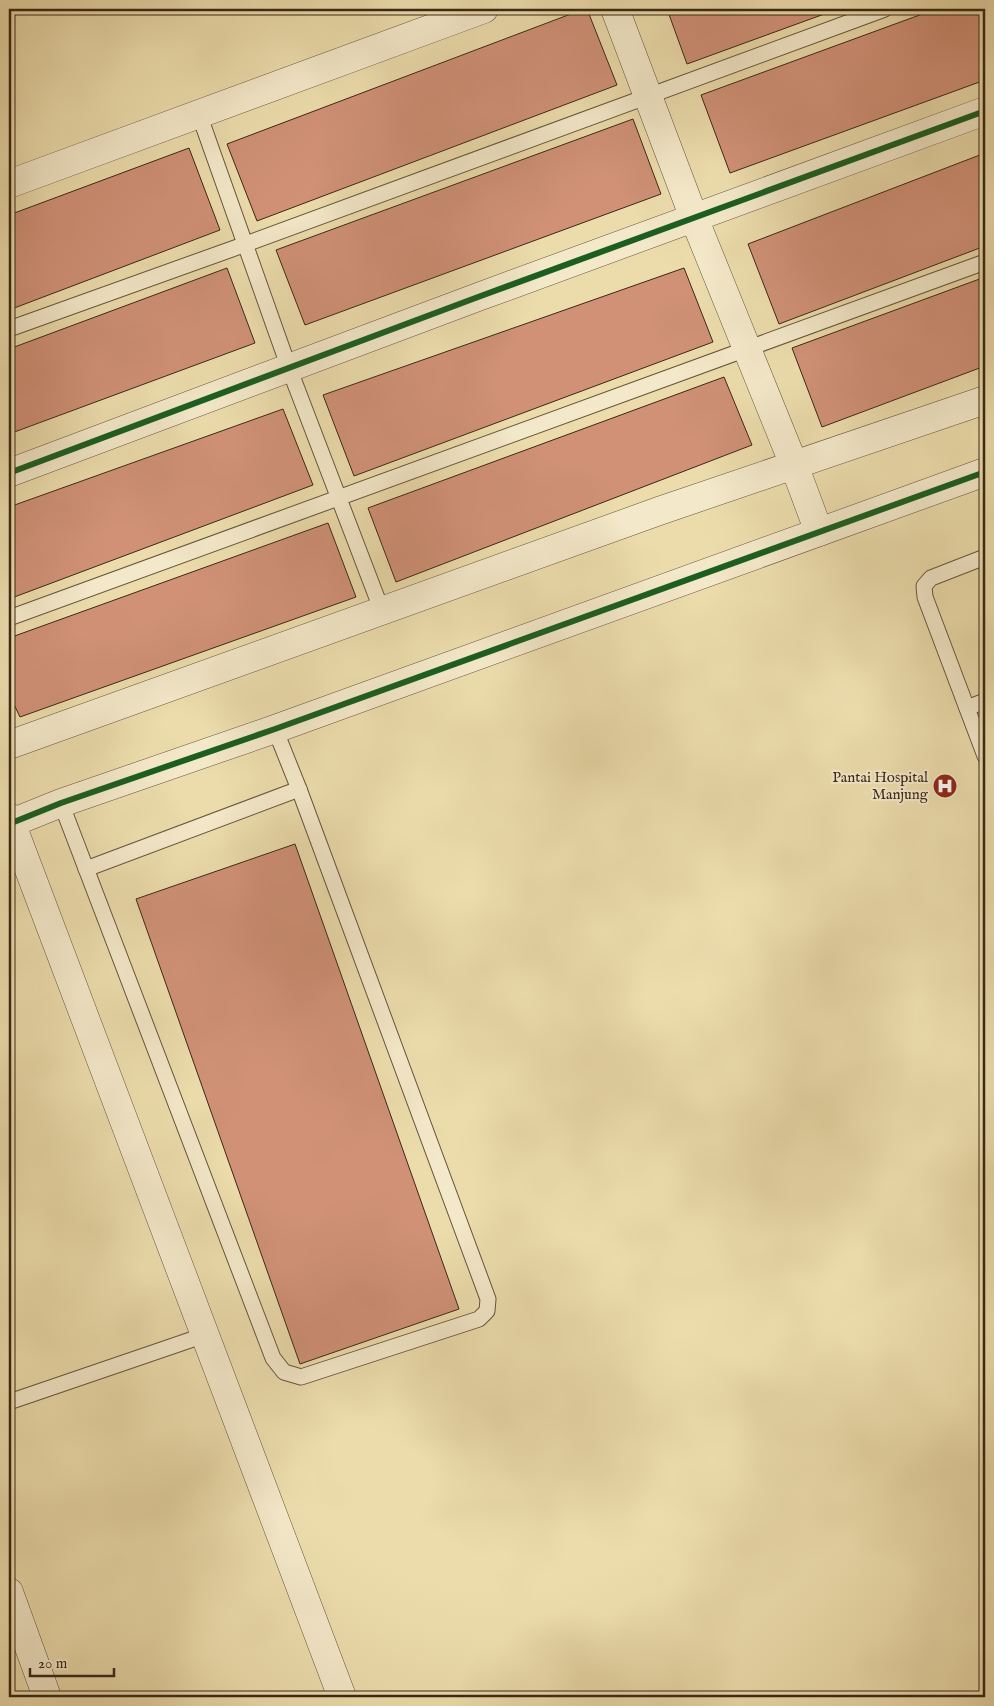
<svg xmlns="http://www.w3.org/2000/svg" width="994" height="1706" font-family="'IM FELL English',serif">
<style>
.building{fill:#d09177;stroke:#392817}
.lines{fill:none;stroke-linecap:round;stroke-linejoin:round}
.lane-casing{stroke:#66553c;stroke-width:17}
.street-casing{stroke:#66553c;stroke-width:29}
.lane{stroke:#f3e8c9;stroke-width:15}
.street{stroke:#f3e8c9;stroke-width:28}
.cycleway-casing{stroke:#f3e8c9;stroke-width:9}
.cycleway{stroke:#1b5e20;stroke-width:6}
.labels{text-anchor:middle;stroke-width:4;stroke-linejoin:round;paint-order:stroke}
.poi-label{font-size:15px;fill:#392817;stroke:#f3e8c9;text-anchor:end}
</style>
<rect width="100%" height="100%" fill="#ecdcac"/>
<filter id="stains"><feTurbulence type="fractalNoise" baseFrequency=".004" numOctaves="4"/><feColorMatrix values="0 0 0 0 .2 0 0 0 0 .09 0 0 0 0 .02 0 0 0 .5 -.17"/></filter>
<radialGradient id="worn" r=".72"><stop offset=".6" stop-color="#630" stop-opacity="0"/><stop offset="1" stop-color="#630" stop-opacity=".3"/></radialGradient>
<g class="building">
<polygon points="584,9 587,9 617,85 257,221 227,144"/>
<polygon points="667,9 838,9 687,64"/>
<polygon points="936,9 985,9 985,80 730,173 701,95"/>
<polygon points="633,119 661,194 305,325 276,250"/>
<polygon points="189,148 220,230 9,310 9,215"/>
<polygon points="985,153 985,246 779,324 748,244"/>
<polygon points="227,268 255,343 9,434 9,349"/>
<polygon points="684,268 713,342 354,476 323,395"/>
<polygon points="985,277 985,366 822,427 792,348"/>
<polygon points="724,377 752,445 396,582 368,508"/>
<polygon points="283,409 313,485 9,599 9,507"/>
<polygon points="328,523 356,597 20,717 9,694 9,638"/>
<polygon points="295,844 459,1309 300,1364 136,899"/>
</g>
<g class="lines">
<defs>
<g id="lane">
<polyline points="199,114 289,368 382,611"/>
<polyline points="9,329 246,244 885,9"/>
<polyline points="985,557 931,578 924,586 925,597 985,756"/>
<polyline points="9,618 985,262"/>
<polyline points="967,708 985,701"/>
<polyline points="61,803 273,1358 284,1372 301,1377 479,1319 487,1311 488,1299 299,789 275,729"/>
<polyline points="86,869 299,789"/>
<polyline points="9,1402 205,1335"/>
</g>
<g id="street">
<polyline points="615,9 694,218 794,465 819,532"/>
<polyline points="9,184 484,9"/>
<polyline points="9,473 478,297 985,111"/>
<polyline points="9,745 659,511 985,400"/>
<polyline points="9,817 342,1697"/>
<polyline points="9,824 61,803 275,729 985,472"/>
<polyline points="9,1592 47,1697"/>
</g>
</defs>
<use href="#lane" class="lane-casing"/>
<use href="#street" class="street-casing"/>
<use href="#lane" class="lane"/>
<use href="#street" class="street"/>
<defs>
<g id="cycleway">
<polyline points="9,473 478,297 985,111"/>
<polyline points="9,824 61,803 275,729 985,472"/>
</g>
</defs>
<use href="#cycleway" class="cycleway-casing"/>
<use href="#cycleway" class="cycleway"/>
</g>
<defs>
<symbol id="hospital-disc" viewBox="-11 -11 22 22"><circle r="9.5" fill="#8f2418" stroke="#f3e8c9"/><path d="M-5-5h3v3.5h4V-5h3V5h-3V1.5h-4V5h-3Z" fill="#fff"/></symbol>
</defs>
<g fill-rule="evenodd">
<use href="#hospital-disc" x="931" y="772" width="28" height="28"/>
</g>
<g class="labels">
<g class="poi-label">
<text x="928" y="782">Pantai Hospital<tspan x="928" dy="17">Manjung</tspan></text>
</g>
</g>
<rect width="994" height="1706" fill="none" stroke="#ecdcac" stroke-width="30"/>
<rect x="10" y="10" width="974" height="1686" fill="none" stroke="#392817" stroke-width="2.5"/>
<rect x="15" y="15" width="964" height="1676" fill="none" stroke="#392817"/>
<path d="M30 1668v8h84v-8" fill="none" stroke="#392817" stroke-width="2.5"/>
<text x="38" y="1668" font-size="15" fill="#392817" stroke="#f3e8c9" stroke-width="4" paint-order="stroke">20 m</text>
<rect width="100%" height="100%" filter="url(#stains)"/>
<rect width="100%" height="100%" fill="url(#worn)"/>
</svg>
